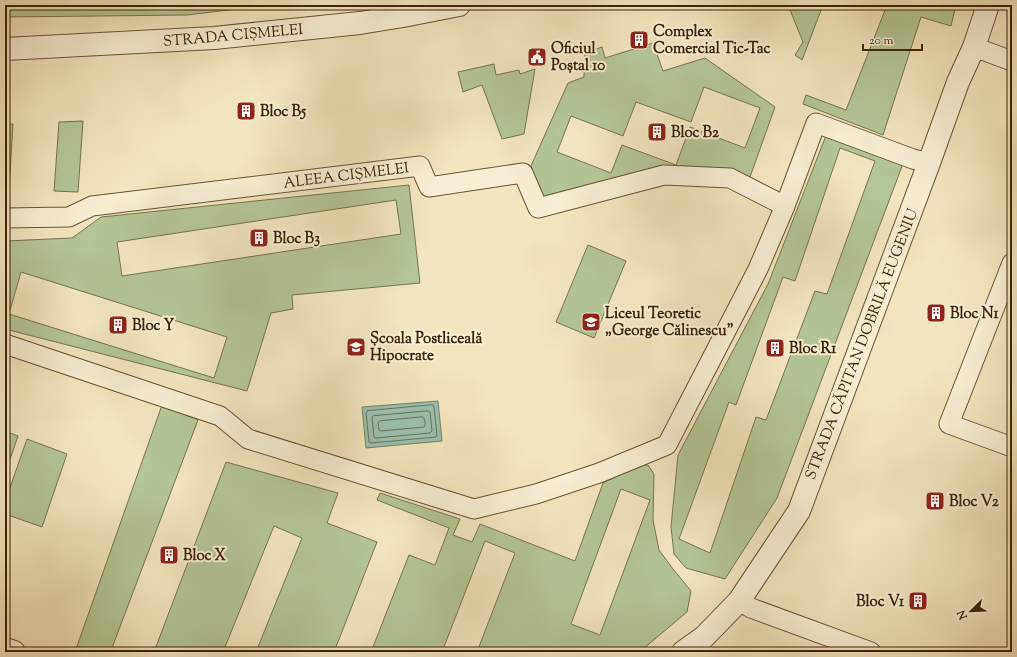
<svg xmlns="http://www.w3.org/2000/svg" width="1017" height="657" font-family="'Sorts Mill Goudy',serif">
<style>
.green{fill:#b4c696;stroke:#78754f;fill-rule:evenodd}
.water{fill:#9bc0af;stroke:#75826c}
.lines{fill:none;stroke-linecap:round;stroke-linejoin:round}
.shore{stroke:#6c725c;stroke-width:1}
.minor-casing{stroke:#6a5436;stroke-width:21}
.tertiary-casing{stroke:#6a5436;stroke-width:24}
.minor{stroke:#f7efd5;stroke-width:19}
.tertiary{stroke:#f7efd5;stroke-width:22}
.labels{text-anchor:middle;stroke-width:4;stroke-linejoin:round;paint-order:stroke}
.poi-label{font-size:15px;font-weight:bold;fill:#3c2408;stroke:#f7efd5;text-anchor:start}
.street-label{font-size:15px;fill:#3c2408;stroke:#f7efd5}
</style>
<rect width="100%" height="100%" fill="#f2e6be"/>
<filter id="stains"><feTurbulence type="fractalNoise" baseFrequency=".005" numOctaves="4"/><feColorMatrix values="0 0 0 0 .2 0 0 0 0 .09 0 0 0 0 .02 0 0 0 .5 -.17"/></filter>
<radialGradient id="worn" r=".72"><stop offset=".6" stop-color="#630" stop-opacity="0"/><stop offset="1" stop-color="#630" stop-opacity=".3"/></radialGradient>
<g class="green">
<polygon points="5,5 270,5 187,15 5,17"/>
<polygon points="788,5 823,5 802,60 795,55 803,42"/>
<polygon points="887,5 956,5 951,26 921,17 883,135 803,104 806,95 846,110"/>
<path d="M653 43 663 71 705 58 775 107 750 177 728 168 542 202 531 166 568 83 584 77 585 53 602 47 605 58ZM704 87 760 108 745 148 690 127 676 165 622 145 611 173 557 152 571 116 623 136 636 102 691 122Z"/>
<polygon points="494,64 496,75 519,70 520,74 535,69 524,134 502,139 482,85 463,92 458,72"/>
<polygon points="83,121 78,192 54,191 59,122"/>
<polygon points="5,124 13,124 9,189 5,188"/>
<path d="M827 133 904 161 777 498 725 579 686 568 674 554 671 527 678 455 768 284ZM840 148 875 161 827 294 815 291 766 420 756 417 710 553 679 539 729 402 736 405 783 277 795 281Z"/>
<path d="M409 185 420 283 292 295 293 309 271 313 247 391 5 329V241L72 238 101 217ZM396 200 401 234 122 276 117 242ZM21 272 227 337 214 378 9 314Z"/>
<polygon points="588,245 626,261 594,338 556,322"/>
<polygon points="162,405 198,420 112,648 121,652 75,652"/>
<polygon points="5,431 18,436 5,474"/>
<polygon points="27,439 67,454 42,527 5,514 5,502"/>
<polygon points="226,462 338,493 327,523 377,542 334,652 256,652 302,538 274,526 223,652 154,652"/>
<path d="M639 465H648L654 474 653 520 659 550 673 569 691 591 687 612 643 649 637 652H477L515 553 485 541 442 652H371L409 555 435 565 449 528 377 500 380 493 460 519 453 535 472 542 480 524 575 561 603 483ZM621 489 650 500 600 635 571 624Z"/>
</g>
<polygon class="water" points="438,401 442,441 366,448 362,407"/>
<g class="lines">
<g class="shore">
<polygon points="433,405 434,407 437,435 436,437 371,443 369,442 366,413 367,411"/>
<polygon points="428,411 430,412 432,431 430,433 376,438 374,437 372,417 373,416"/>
<path d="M423 417C425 419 426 425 424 427L381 431 379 430 378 423 380 421Z"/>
</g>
<defs>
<g id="minor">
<polyline points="974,47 1012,61"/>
<polyline points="5,218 69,217 92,206 420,166 429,187 523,173 538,208 664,175 730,178 785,206"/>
<polyline points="1012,263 949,424 1012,447"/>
<polyline points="5,344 220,416 248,439 474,509 536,494 599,473 667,445 758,269 785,206 816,123 913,159 929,163"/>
<polyline points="739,601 751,608 871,652"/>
</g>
<g id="tertiary">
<polyline points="5,49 214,38 360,23 403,16 459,5"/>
<polyline points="5,649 14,652"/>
<polyline points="683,652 704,637 739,601 799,511 929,163 958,82 974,47 988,5"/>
</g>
</defs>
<use href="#minor" class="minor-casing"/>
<use href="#tertiary" class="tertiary-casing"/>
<use href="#minor" class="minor"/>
<use href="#tertiary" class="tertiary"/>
</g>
<defs>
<symbol id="building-square" viewBox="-11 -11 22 22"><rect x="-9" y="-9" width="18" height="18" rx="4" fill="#8f2418" stroke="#f7efd5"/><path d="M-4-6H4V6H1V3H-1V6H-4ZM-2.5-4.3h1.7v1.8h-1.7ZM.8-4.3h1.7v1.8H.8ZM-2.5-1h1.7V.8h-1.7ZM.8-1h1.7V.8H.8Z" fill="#fff"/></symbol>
<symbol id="civic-square" viewBox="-11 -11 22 22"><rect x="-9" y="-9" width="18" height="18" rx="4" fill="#8f2418" stroke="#f7efd5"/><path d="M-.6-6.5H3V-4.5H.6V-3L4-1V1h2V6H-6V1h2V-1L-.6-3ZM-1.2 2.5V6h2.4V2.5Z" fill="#fff"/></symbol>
<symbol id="school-square" viewBox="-11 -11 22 22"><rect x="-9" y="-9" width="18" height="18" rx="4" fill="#8f2418" stroke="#f7efd5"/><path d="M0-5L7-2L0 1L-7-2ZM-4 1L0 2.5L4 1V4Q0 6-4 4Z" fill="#fff"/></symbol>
<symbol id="university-square" viewBox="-11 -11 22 22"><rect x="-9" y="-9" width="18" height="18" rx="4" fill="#8f2418" stroke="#f7efd5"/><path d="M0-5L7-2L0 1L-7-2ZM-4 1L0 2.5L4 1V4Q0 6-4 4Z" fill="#fff"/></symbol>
</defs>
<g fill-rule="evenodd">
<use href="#building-square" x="628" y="29" width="22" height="22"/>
<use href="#civic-square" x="526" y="46" width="22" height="22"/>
<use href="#building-square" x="235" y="100" width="22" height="22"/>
<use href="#building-square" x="646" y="121" width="22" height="22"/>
<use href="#building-square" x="248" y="227" width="22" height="22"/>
<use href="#building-square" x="925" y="302" width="22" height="22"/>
<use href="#school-square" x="580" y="311" width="22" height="22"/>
<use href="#building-square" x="107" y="314" width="22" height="22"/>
<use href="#university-square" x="345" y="336" width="22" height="22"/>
<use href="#building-square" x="764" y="337" width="22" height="22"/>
<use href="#building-square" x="924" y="490" width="22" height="22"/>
<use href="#building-square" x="158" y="544" width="22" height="22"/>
<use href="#building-square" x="907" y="590" width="22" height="22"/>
</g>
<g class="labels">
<g class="poi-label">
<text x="653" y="36">Complex<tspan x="653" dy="17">Comercial Tic-Tac</tspan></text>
<text x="551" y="53">Oficiul<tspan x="551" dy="17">Poștal 10</tspan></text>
<text x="260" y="116">Bloc B5</text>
<text x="671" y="137">Bloc B2</text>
<text x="273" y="243">Bloc B3</text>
<text x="605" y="318">Liceul Teoretic<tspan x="605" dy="17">„George Călinescu”</tspan></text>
<text x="950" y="318">Bloc N1</text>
<text x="132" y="330">Bloc Y</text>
<text x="370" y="343">Școala Postliceală<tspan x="370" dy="17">Hipocrate</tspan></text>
<text x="789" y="353">Bloc R1</text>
<text x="949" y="506">Bloc V2</text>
<text x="183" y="560">Bloc X</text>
<text x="904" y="606" text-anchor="end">Bloc V1</text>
</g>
<g class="street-label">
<text transform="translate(233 35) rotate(-5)" y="5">STRADA CIȘMELEI</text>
<text transform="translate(346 175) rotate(-7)" y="5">ALEEA CIȘMELEI</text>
<text transform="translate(861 344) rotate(-69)" y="5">STRADA CĂPITAN DOBRILĂ EUGENIU</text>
</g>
</g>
<rect width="1017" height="657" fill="none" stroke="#f2e6be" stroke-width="20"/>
<rect x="6" y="6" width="1005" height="645" fill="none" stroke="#3c2408" stroke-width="2"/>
<rect x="10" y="10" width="997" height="637" fill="none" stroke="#3c2408"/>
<g transform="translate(971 611) rotate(247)" stroke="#f7efd5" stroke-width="3" paint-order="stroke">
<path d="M0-3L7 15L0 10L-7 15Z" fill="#3c2408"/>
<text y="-6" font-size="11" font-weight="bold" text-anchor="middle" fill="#3c2408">N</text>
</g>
<path d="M863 44v6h59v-6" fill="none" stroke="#3c2408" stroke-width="2"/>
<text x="869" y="44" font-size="12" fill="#3c2408" stroke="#f7efd5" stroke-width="3" paint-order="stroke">20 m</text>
<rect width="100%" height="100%" filter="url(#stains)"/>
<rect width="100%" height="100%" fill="url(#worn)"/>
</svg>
